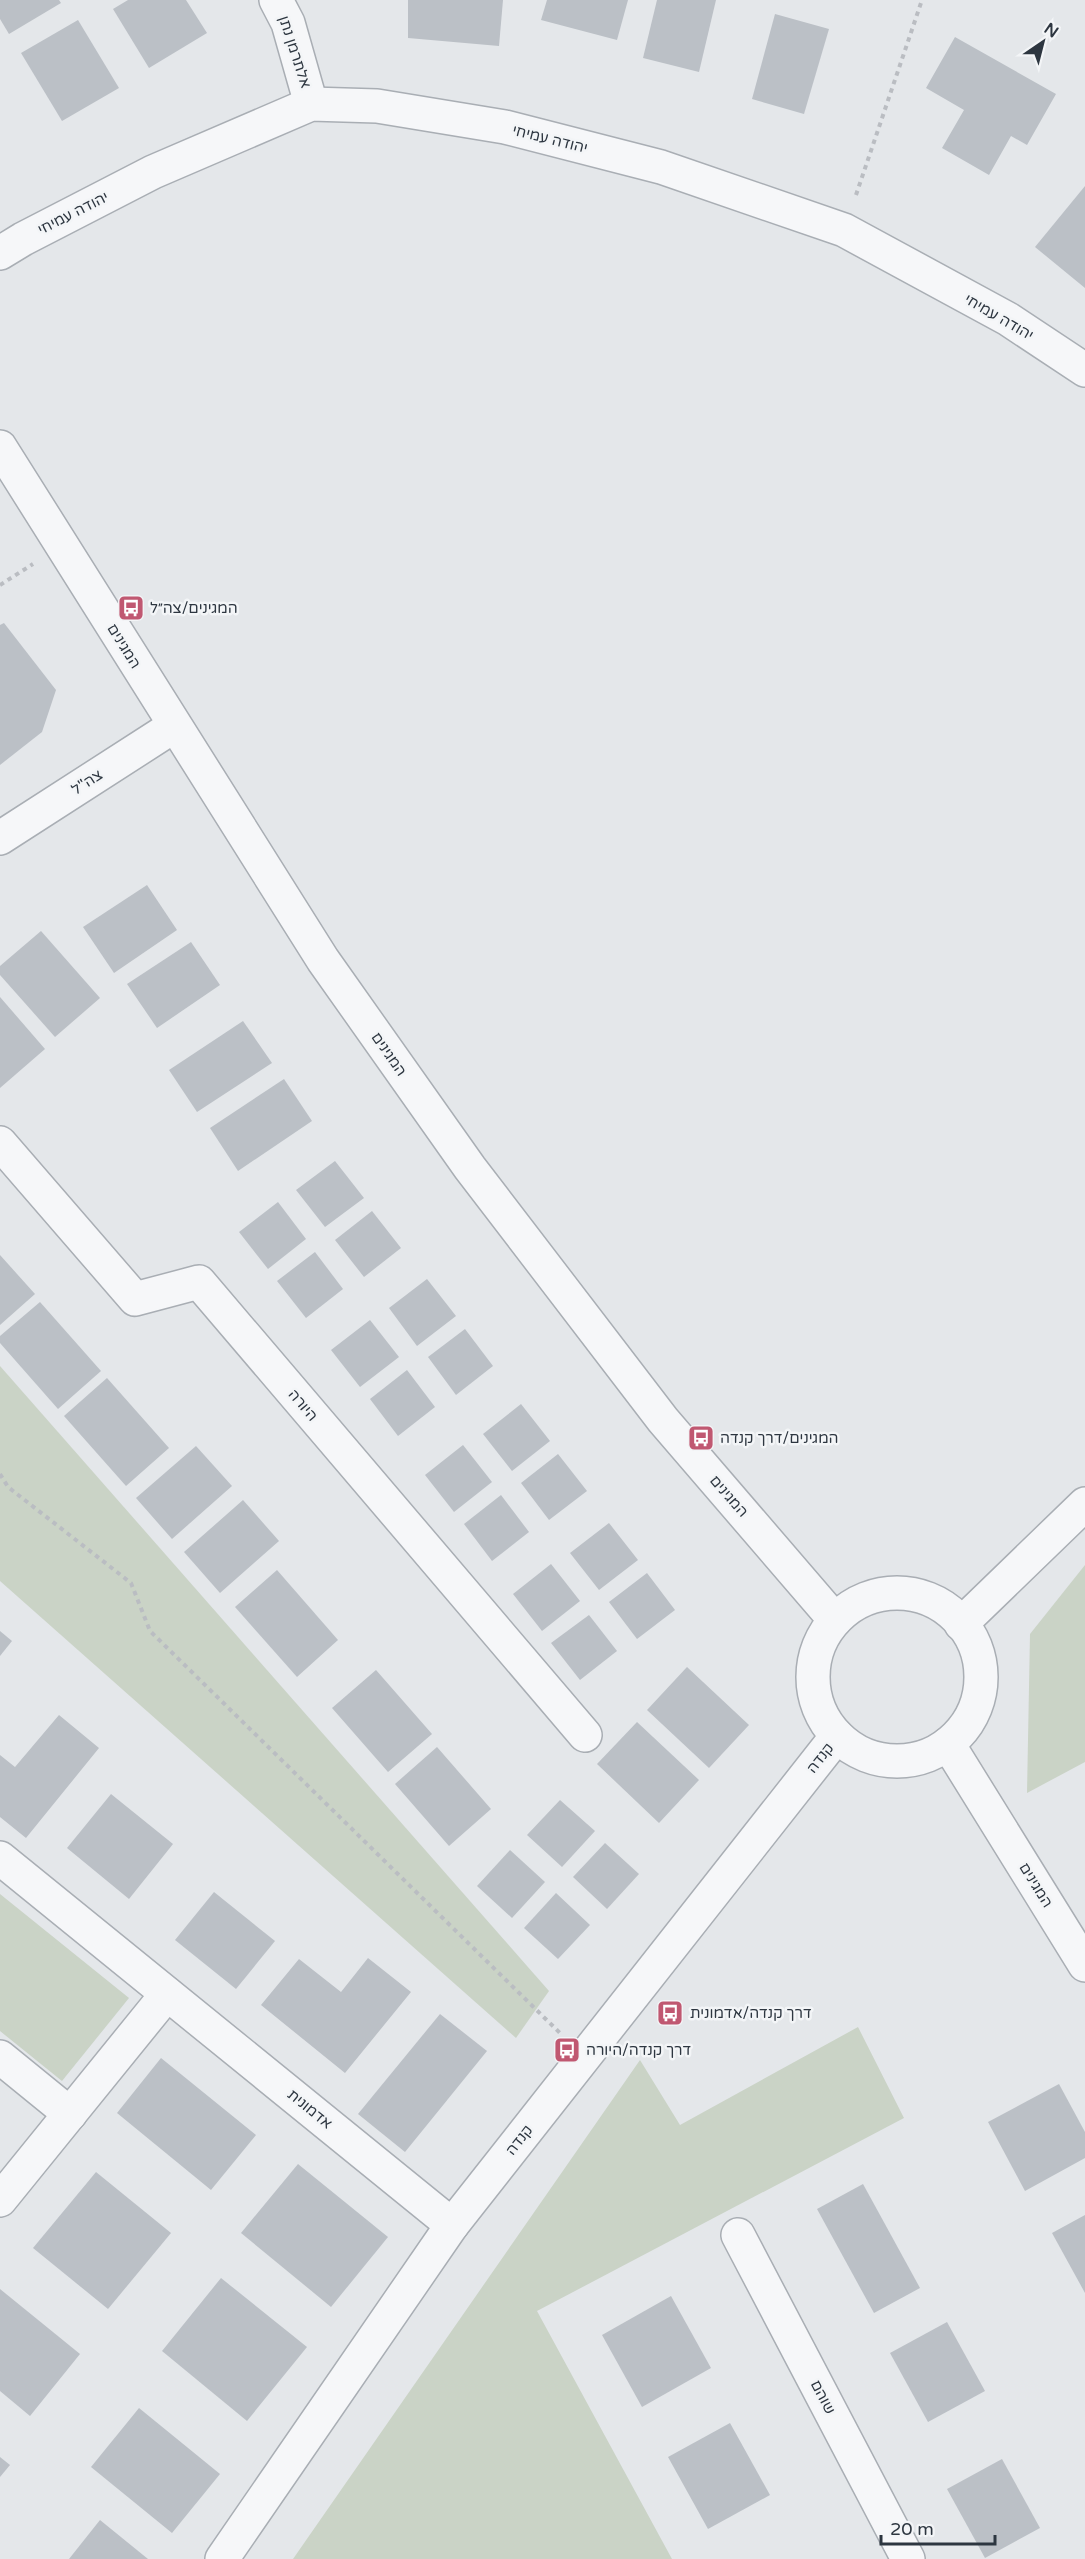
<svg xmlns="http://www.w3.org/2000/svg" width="1085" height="2559" font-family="'Varela Round',Heebo,sans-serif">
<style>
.green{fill:#cad3c6}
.building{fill:#bbc0c6}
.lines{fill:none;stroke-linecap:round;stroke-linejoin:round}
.minor-casing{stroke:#a9aeb4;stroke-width:36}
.path{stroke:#babdc2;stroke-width:4;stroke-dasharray:4.5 4.5;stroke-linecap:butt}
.minor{stroke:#f6f7f9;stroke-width:33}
.labels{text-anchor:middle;stroke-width:5;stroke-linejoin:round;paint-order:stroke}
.street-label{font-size:15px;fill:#2d3640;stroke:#f3f5f7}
.poi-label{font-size:15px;fill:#2d3640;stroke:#f3f5f7;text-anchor:start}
</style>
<rect width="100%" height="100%" fill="#e4e7ea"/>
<g class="green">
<polygon points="0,1366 549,1991 516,2038 0,1581"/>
<polygon points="1085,1565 1085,1762 1027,1793 1030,1634"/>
<polygon points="0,1894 129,1998 62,2081 0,2031"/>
<polygon points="858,2027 904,2118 537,2311 672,2559 293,2559 640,2060 680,2125"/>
</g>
<g class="building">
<polygon points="0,0 59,0 61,3 9,34 0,19"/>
<polygon points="128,0 186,0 207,33 149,68 113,9"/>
<polygon points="408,0 503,0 499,46 408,38"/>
<polygon points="547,0 628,0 617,40 541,20"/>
<polygon points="657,0 716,0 699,72 643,58"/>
<polygon points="775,14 829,29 804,114 752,99"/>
<polygon points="78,20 119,88 62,121 21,53"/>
<polygon points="955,37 1056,94 1027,145 1011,136 989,175 942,148 964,110 926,88"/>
<polygon points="1085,186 1085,288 1035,247"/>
<polygon points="4,623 56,690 42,732 0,765 0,625"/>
<polygon points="147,885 177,930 114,973 83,927"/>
<polygon points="41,931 100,998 55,1037 0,975 0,966"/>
<polygon points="191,942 220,985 157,1028 127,984"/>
<polygon points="0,997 45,1049 0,1088"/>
<polygon points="243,1021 272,1063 197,1112 169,1070"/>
<polygon points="284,1079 312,1121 238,1171 210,1128"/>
<polygon points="335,1161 364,1198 325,1227 296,1190"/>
<polygon points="278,1202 306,1239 268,1269 239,1232"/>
<polygon points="372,1211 401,1248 364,1277 335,1240"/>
<polygon points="315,1252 343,1289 306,1318 277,1281"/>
<polygon points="0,1255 35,1294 0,1325"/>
<polygon points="427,1279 456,1316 417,1346 389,1308"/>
<polygon points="40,1302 101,1371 58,1409 0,1343 0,1336"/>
<polygon points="370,1320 399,1357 360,1387 331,1350"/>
<polygon points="465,1329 493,1366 456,1395 428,1357"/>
<polygon points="407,1370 435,1407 398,1436 370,1399"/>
<polygon points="107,1378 169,1448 126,1486 64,1416"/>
<polygon points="521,1404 550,1441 512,1471 483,1434"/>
<polygon points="463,1445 492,1482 454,1512 425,1475"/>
<polygon points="196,1446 232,1486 172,1539 136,1498"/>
<polygon points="558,1454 587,1491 549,1520 521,1483"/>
<polygon points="501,1495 529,1532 492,1561 464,1524"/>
<polygon points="243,1500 279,1541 220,1593 184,1552"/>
<polygon points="609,1523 638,1560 599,1590 570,1553"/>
<polygon points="551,1564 580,1601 542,1631 513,1594"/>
<polygon points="277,1570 338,1640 297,1677 235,1607"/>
<polygon points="647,1573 675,1610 637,1639 609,1602"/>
<polygon points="589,1615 617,1651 580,1680 551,1643"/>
<polygon points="0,1631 12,1641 0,1656"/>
<polygon points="687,1667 749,1725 709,1768 647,1710"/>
<polygon points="376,1670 432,1734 388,1772 332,1708"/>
<polygon points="59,1715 99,1748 26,1838 0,1817 0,1755 15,1767"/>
<polygon points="637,1722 699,1780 659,1823 597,1764"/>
<polygon points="437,1747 491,1809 449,1846 395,1784"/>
<polygon points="111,1794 173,1844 129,1899 67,1848"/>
<polygon points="560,1800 595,1831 562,1867 527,1835"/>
<polygon points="605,1843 639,1874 607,1909 573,1877"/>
<polygon points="510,1850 545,1882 512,1918 477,1886"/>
<polygon points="214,1892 275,1941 236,1989 175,1940"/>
<polygon points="556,1893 590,1925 558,1959 524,1928"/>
<polygon points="368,1958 411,1992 345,2073 261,2005 299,1959 341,1992"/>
<polygon points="440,2014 487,2051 405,2152 358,2114"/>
<polygon points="161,2058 256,2135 211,2190 117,2113"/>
<polygon points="1059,2084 1085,2132 1085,2158 1025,2191 988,2122"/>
<polygon points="298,2164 388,2237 331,2307 241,2233"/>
<polygon points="96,2172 171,2233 108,2309 33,2248"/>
<polygon points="863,2184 920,2288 874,2313 817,2209"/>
<polygon points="1085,2215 1085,2293 1052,2233"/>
<polygon points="221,2278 307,2347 247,2421 162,2351"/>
<polygon points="0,2289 80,2354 30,2416 0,2391"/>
<polygon points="671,2296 711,2368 642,2407 602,2335"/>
<polygon points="947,2322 985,2391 928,2422 890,2353"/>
<polygon points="139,2408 220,2474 172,2533 91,2467"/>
<polygon points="730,2423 770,2495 708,2529 668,2457"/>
<polygon points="0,2457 10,2465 0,2477"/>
<polygon points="1002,2459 1040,2528 985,2558 947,2489"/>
<polygon points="100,2520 148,2559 69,2559"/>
</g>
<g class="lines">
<defs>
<g id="minor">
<polyline points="276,0 288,23 311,104"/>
<polyline points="0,253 23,239 153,172 311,104 377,106 505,127 661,167 844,230 1008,319 1085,370"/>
<polyline points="0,447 323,960 470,1168 663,1420 835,1620"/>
<polyline points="0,838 174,726"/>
<polyline points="0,1143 135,1299 199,1282 585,1735"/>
<circle cx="897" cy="1677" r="84"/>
<polyline points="961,1624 1085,1504"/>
<polyline points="948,1744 1085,1965"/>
<polyline points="0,1858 452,2225"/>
<polyline points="0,2057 70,2114"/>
<polyline points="0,2200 167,1994"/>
<polyline points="738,2235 908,2559"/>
<polyline points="222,2559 452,2225 837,1736"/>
</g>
</defs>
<use href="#minor" class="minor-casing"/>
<g class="path">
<polyline points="856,195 922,0"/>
<polyline points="0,585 33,564"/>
<polyline points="0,1474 8,1487 131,1583 150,1631 560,2033"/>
</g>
<use href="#minor" class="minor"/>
</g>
<defs>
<symbol id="bus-square" viewBox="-11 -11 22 22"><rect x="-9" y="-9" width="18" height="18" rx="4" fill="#c05871" stroke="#f3f5f7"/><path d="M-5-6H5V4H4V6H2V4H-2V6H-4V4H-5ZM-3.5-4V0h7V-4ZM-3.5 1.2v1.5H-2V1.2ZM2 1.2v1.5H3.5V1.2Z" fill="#fff"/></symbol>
</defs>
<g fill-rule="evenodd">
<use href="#bus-square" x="116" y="593" width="30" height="30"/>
<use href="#bus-square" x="686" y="1423" width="30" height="30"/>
<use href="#bus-square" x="655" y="1998" width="30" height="30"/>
<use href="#bus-square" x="552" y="2035" width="30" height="30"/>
</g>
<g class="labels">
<g class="street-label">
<text transform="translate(295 52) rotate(72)" y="5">אלתרמן נתן</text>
<text transform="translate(550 139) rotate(14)" y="5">יהודה עמיחי</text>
<text transform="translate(73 213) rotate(-27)" y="5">יהודה עמיחי</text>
<text transform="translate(999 317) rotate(30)" y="5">יהודה עמיחי</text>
<text transform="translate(124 646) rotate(58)" y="5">המגינים</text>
<text transform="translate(87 782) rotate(-33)" y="5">צה"ל</text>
<text transform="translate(389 1054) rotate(55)" y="5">המגינים</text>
<text transform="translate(303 1405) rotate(50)" y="5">היורה</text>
<text transform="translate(729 1496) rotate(49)" y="5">המגינים</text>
<text transform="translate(820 1758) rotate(-52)" y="5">קנדה</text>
<text transform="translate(1036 1885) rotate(58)" y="5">המגינים</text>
<text transform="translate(310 2109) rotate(39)" y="5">אדמונית</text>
<text transform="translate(519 2140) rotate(-52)" y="5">קנדה</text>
<text transform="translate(823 2397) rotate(62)" y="5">שוהם</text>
</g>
<g class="poi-label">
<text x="150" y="613">המגינים/צה״ל</text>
<text x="720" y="1443">המגינים/דרך קנדה</text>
<text x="690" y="2018">דרך קנדה/אדמונית</text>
<text x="586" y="2055">דרך קנדה/היורה</text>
</g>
</g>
<g transform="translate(1043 42) rotate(35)" stroke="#f3f5f7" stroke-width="4.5" paint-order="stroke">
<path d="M0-4.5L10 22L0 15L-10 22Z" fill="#2d3640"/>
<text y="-9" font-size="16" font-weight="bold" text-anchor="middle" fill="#2d3640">N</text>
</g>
<path d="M881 2535v9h114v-9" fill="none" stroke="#2d3640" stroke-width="3"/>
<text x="890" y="2535" font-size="18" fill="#2d3640" stroke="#f3f5f7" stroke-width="4.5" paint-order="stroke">20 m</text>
</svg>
